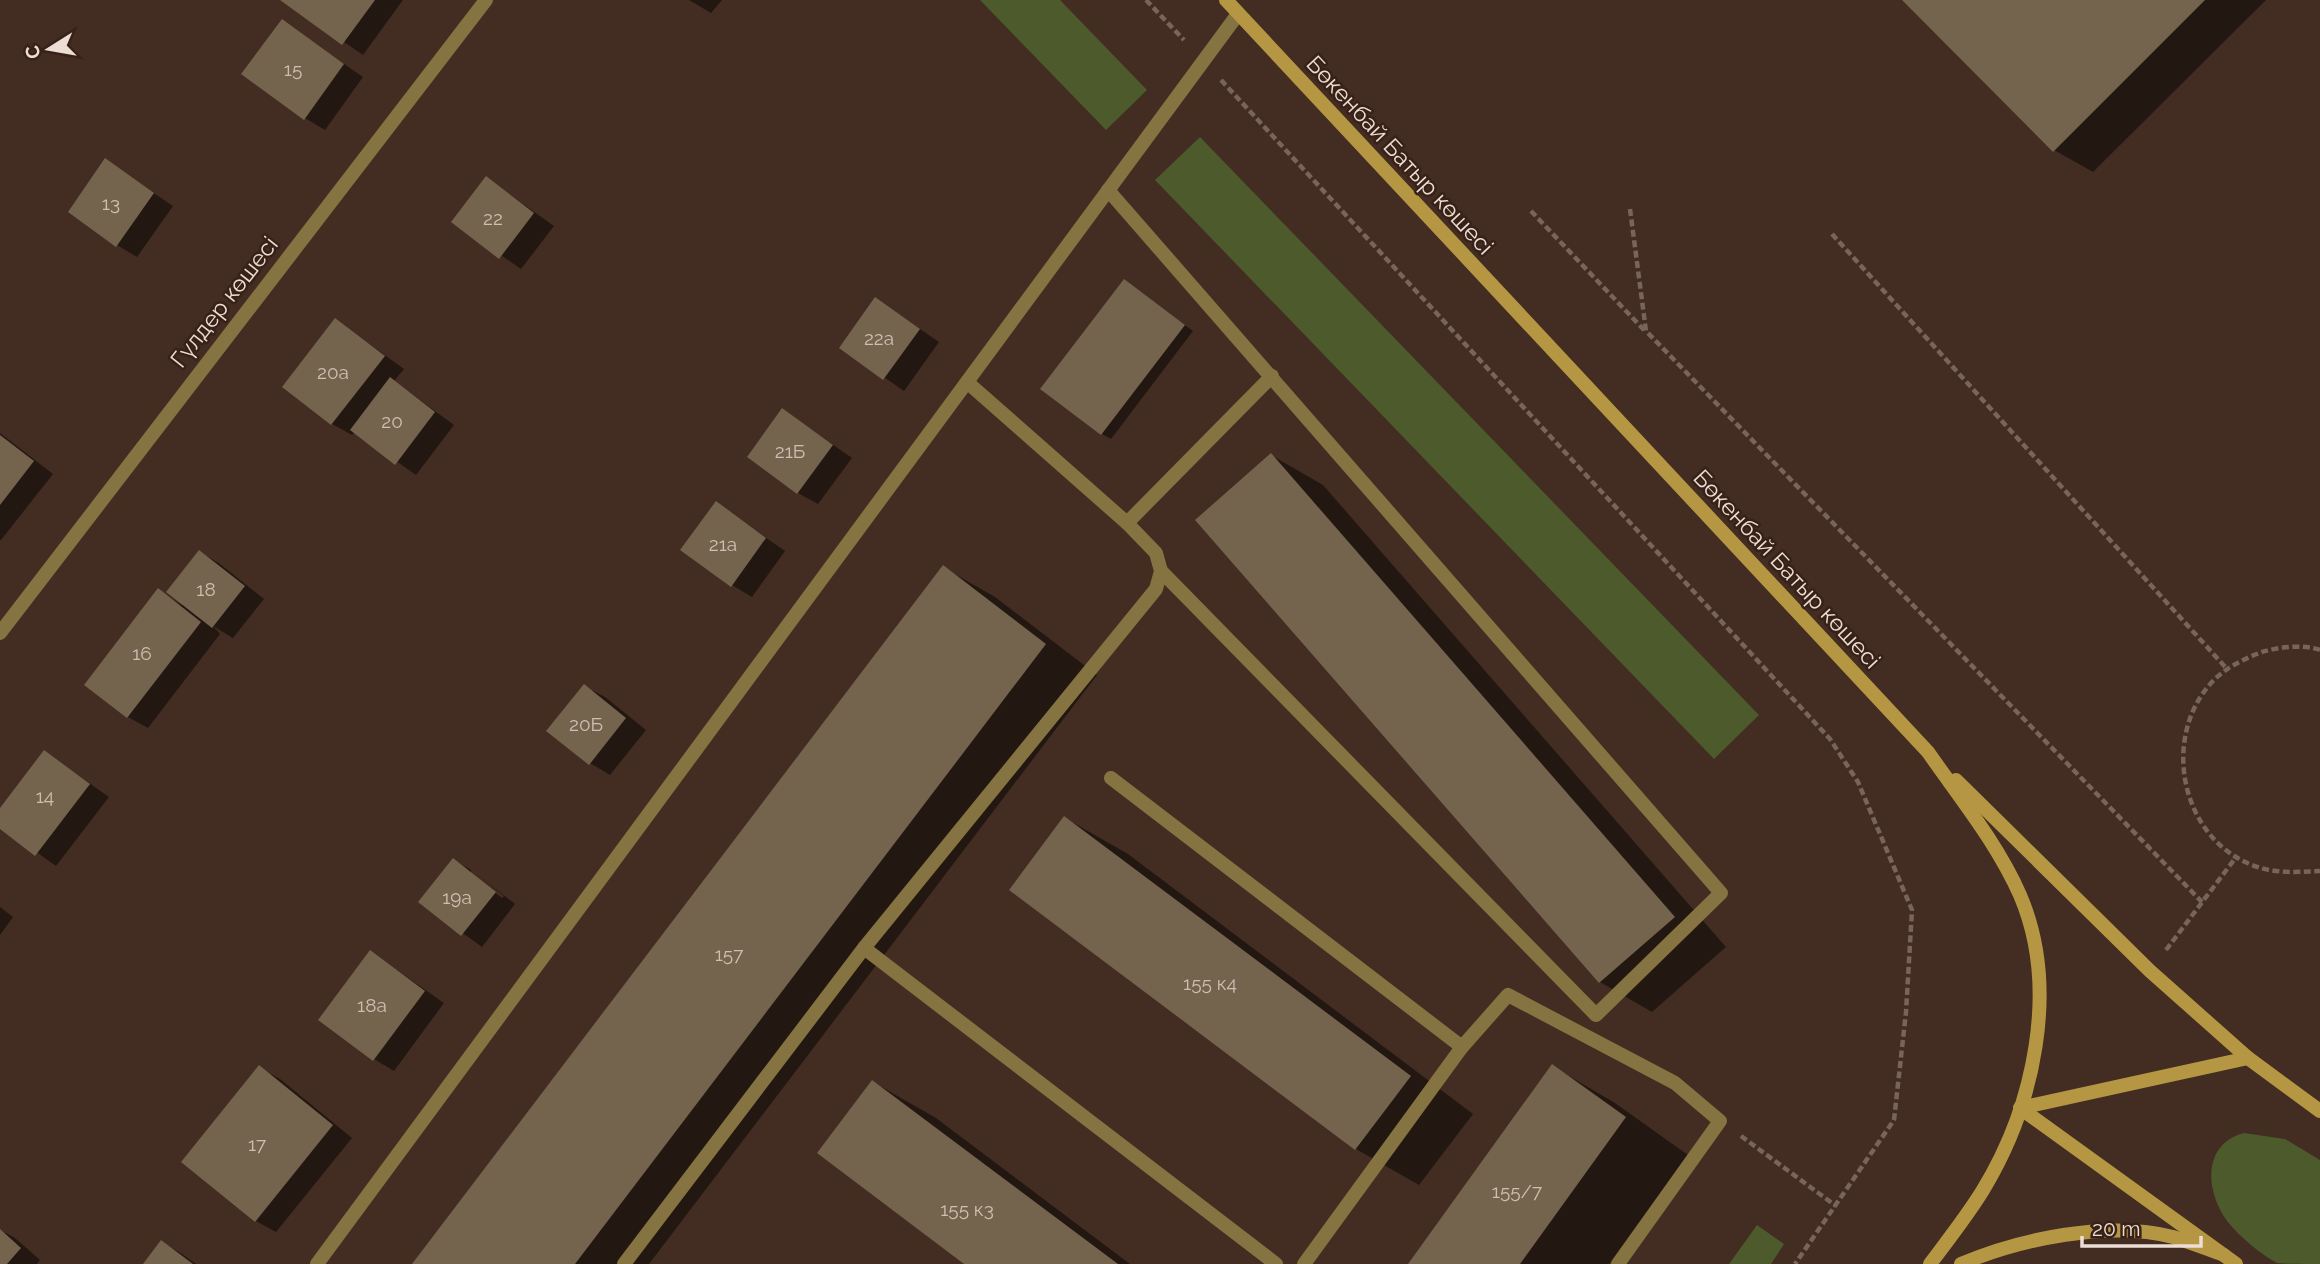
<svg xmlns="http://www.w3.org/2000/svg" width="2320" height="1264" font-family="Raleway,sans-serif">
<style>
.green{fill:#4c5a2c}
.shadow{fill:#0007}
.building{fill:#74644e}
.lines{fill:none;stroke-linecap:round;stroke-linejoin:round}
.path{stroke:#79645a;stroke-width:4.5;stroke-dasharray:7 3.5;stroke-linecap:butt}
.service{stroke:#857341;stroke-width:14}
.minor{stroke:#857341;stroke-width:14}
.secondary{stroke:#b49643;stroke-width:14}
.labels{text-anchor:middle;stroke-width:5;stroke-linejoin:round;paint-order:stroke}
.number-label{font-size:19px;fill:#cebfb3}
.street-label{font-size:23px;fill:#ecddd5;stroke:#382217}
</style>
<rect width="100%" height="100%" fill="#432c21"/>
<g class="green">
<polygon points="980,0 1060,0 1147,90 1106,130"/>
<polygon points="1200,137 1759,715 1714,759 1155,180"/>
<path d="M2244 1133 2285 1139 2320 1160V1264C2308 1264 2287 1264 2277 1263 2260 1254 2239 1236 2227 1221 2205 1191 2202 1144 2244 1133Z"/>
<polygon points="1757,1225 1784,1244 1771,1264 1729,1264"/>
</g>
<g class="shadow">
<polygon points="403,0 363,55 284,1 285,0"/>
<polygon points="689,0 722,0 711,13"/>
<polygon points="1905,0 2266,0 2093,172 2054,150"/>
<polygon points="282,21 363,77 325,130 305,118"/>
<polygon points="106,161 173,206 137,257 117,245"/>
<polygon points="486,178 554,226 521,269 453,222"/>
<polygon points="1124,281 1193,331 1111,439 1102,434"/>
<polygon points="876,299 939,342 904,391 841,347"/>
<polygon points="336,320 404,369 394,381 454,425 416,475 355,432 352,435 332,424 284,387"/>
<polygon points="783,410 852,458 818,504 798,493"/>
<polygon points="0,433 53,474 1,540 0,540"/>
<polygon points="1271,455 1323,485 1726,947 1652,1012 1600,982"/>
<polygon points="716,503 785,551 752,597 732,585"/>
<polygon points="200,552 220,564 264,599 233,638 213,626 220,634 148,728 128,717 158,591 182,605"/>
<polygon points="944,568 995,597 1097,675 649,1264 414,1264"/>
<polygon points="584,686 605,697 646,730 610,775 590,763"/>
<polygon points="45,752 109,797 56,866 0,826 0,811"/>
<polygon points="1065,818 1128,854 1473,1114 1419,1185 1356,1149 1011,889"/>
<polygon points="453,860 471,870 471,874 502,898 504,896 473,871 515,904 482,947 420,902"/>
<polygon points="0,907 13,917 0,935"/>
<polygon points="371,952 444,1003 394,1071 374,1059"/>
<polygon points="1552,1066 1615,1103 1688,1155 1609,1264 1410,1264"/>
<polygon points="260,1068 280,1079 352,1138 276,1232 256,1221"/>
<polygon points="873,1082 936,1118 1130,1264 967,1264"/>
<polygon points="0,1230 15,1238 40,1260 37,1264 0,1264"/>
<polygon points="162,1242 182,1254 196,1264 145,1264"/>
</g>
<g class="building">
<polygon points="280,0 375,0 342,45"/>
<polygon points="1902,0 2205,0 2053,152"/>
<polygon points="282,19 344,64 304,120 241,74"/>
<polygon points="105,158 154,193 116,247 68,212"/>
<polygon points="486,176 534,213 499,259 451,222"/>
<polygon points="1124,279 1185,325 1101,435 1040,389"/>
<polygon points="875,297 920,329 883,380 839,348"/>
<polygon points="335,318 385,356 331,425 282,387"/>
<polygon points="390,377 435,412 395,465 350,430"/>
<polygon points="782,408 833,445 797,494 747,457"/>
<polygon points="0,435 34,461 0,505"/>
<polygon points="1271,453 1675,917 1599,983 1195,520"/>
<polygon points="716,501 766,538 731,587 680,550"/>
<polygon points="199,550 245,586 212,628 166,592"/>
<polygon points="943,565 1046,644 575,1264 412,1264"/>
<polygon points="158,588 201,622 127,718 84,685"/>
<polygon points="584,684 626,718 589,765 546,731"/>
<polygon points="44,750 90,784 35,856 0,829 0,808"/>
<polygon points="1064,816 1411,1076 1355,1150 1009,890"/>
<polygon points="453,858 496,892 461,936 418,902"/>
<polygon points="370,950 425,991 373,1061 318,1020"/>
<polygon points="1552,1064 1626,1117 1520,1264 1408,1264"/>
<polygon points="259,1065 333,1125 255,1222 181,1162"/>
<polygon points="872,1080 1118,1264 964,1264 817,1153"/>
<polygon points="0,1229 21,1248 7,1264 0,1264"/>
<polygon points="161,1240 193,1264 143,1264"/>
</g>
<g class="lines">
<g class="path">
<polyline points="1146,0 1184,40"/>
<polyline points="1221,80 1830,739 1858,782 1912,910 1906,1012 1894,1120 1795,1264"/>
<polyline points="1630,209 1646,331 2202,902"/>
<polyline points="1531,211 1645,331"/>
<polyline points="1832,234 2228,670"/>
<path d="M2320 650C2303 644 2279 647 2262 652 2244 659 2226 667 2212 682 2161 737 2180 837 2252 865 2274 874 2296 872 2320 871"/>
<polyline points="2166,950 2237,856"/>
<polyline points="1741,1136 1836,1206"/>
</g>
<g class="service">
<polyline points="1108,190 1721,893 1596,1015 1161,571"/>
<polyline points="1127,523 1272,376"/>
<polyline points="1111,778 1462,1047"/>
<polyline points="864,948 1276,1264"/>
<polyline points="624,1264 864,948 1156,589 1161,571 1156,553 1127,523 967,382"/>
<polyline points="1304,1264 1462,1047 1508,995 1675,1083 1720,1121 1618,1264"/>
</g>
<g class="minor">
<polyline points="0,633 486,0"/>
<polyline points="317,1264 1238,14"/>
</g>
<g class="secondary">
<path d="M1226 0 1928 752C1960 798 1997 843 2020 895 2060 988 2034 1106 1983 1190 1967 1216 1948 1240 1930 1264"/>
<polyline points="1956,780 2150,971 2248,1058 2320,1111"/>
<polyline points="2020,1108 2236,1264"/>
<polyline points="2020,1108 2248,1058"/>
<path d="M1961 1264C2019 1239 2110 1220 2173 1237 2190 1242 2207 1249 2224 1255"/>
</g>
</g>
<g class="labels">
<g class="number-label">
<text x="293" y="76">15</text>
<text x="111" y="210">13</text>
<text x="493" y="225">22</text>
<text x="879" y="345">22а</text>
<text x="333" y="379">20а</text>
<text x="392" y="428">20</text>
<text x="790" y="458">21Б</text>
<text x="723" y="551">21а</text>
<text x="206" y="596">18</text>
<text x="142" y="660">16</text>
<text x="586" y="731">20Б</text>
<text x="45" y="803">14</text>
<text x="457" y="904">19а</text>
<text x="729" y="961">157</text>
<text x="1210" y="990">155 к4</text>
<text x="372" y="1012">18а</text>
<text x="257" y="1151">17</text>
<text x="1517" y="1198">155/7</text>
<text x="967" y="1216">155 к3</text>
</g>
<g class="street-label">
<text transform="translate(1400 155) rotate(47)" y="8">Бөкенбай Батыр көшесі</text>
<text transform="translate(224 302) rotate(-52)" y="8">Гүлдер көшесі</text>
<text transform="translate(1787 569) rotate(47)" y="8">Бөкенбай Батыр көшесі</text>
</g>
</g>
<g transform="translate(49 49) rotate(259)" stroke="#382217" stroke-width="5" paint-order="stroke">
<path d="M0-5L12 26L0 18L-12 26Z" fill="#ecddd5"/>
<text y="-10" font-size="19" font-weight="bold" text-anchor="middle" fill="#ecddd5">С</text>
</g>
<path d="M2082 1236v10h119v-10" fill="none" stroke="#ecddd5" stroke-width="3.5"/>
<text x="2092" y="1236" font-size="21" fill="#ecddd5" stroke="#382217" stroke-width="5" paint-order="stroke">20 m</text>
</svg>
